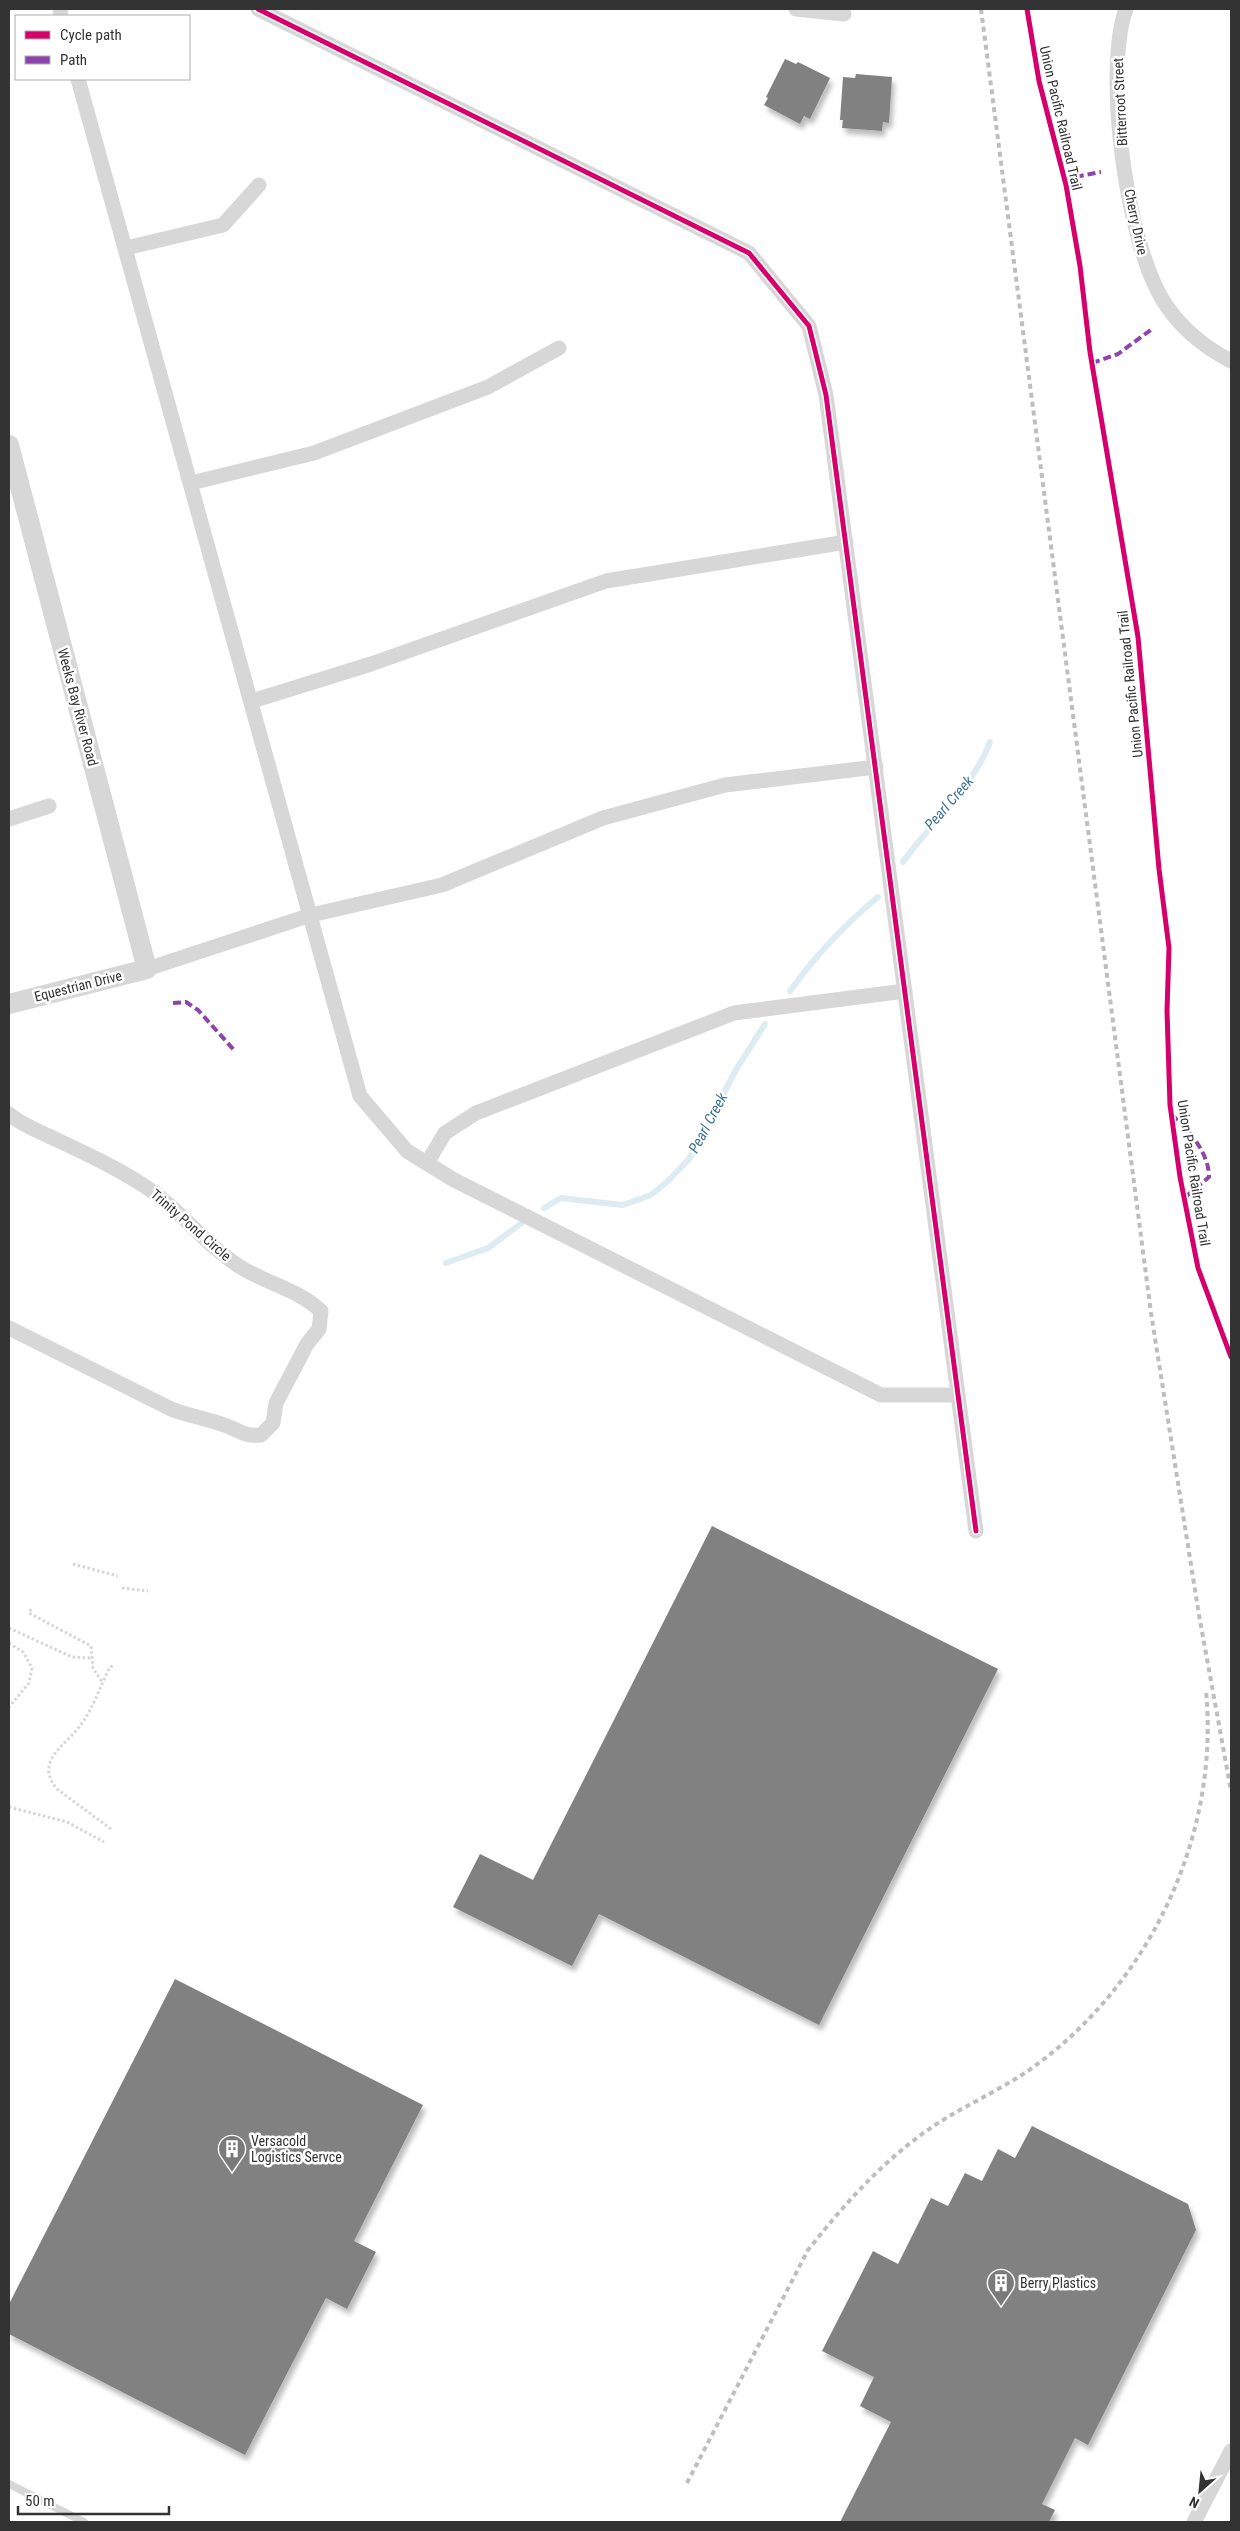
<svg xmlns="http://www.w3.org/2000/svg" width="1240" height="2531" font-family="'Roboto Condensed',sans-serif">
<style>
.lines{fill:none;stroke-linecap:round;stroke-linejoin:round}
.stream{stroke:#ddebf3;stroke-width:6}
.building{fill:#818181;filter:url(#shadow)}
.path{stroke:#d6d6d6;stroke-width:3;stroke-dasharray:2.5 2.5;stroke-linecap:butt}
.service{stroke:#d7d7d7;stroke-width:8}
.minor{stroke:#d7d7d7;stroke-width:15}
.tertiary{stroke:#d7d7d7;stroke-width:20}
.rail{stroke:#bebebe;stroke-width:4;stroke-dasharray:5 4;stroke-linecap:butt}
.quiet{stroke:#8e44ad;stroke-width:4;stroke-dasharray:8 4;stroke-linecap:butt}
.cycleway-casing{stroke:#fff;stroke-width:8}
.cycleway{stroke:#d6006c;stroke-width:5}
.labels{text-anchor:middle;stroke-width:5;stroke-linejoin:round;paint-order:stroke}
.street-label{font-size:14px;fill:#333;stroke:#fff}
.poi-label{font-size:14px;fill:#333;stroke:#fff;text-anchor:start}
.water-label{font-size:15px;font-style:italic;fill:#3f7597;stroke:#fff}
</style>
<defs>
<filter id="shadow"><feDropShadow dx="3" dy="5.5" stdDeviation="2.5" flood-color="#0004"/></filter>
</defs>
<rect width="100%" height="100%" fill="#fff"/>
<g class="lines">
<g class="stream">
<path d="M903 862C932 821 972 789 990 742"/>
<path d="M790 991C816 955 844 925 878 897"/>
<polyline points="544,1208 561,1198 623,1205 651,1195 668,1181 689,1159 737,1068 765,1024"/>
<polyline points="446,1263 488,1248 527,1219"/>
</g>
</g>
<g class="building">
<polygon points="785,59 796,64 798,62 830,78 810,119 804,116 800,124 764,105 768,98 766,97"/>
<polygon points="856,74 892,77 889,123 883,122 882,131 842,128 843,120 840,120 843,77 855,78"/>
<polygon points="712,1526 998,1669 819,2025 599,1914 572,1966 453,1907 480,1854 533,1880"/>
<polygon points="175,1979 423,2105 354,2241 376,2252 347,2309 326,2298 245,2455 9,2334 9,2304"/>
<polygon points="1032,2126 1188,2204 1196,2230 1088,2445 1075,2438 1042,2504 1055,2510 1049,2522 840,2522 891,2422 860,2406 874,2377 822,2351 873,2251 898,2264 931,2198 948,2206 965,2173 982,2181 998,2149 1015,2158"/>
</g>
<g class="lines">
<g class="path">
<polyline points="73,1564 118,1576"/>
<polyline points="122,1588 148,1591"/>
<polyline points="31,1609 29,1613 91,1646 93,1668 102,1682"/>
<polyline points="9,1628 72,1657 91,1658"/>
<polyline points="9,1643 23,1652 32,1668 29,1683 9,1707"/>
<polyline points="9,1807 67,1822 104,1842"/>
<path d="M111 1829 57 1789C34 1761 65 1746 80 1726 93 1709 100 1686 110 1667L115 1665"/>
</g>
<polyline class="service" points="9,2484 84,2522"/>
<g class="minor">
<polyline points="60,9 61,16"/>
<polyline points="258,9 749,253 809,326 826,395 976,1531"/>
<polyline points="796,9 844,14"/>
<path d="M1126 9C1103 73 1127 249 1166 305 1182 329 1206 348 1231 361"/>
<polyline points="78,79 360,1096 407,1151 454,1180 881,1395 958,1395"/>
<polyline points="126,248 223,225 259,185"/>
<polyline points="191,483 314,453 488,387 559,348"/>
<polyline points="252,701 371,664 606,581 846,542"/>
<polyline points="9,819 49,806"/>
<polyline points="147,969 311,915 442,885 603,818 725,785 876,767"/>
<path d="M9 1114C23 1126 39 1131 55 1139 85 1153 115 1167 143 1185 179 1208 205 1245 242 1268 268 1284 299 1290 321 1311L319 1329 307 1344 276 1403 273 1423 261 1435C242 1436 243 1432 227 1426 209 1419 189 1416 171 1409L9 1328"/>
<polyline points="427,1163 445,1133 476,1113 734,1013 905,991"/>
<polyline points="1194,2522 1231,2451"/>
</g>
<polyline class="tertiary" points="9,445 147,969 9,1004"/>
<g class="rail">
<polyline points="981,9 1151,1313 1199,1615 1231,1791"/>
<path d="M687 2483 808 2250C843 2206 879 2165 925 2132 958 2108 998 2092 1032 2068 1150 1984 1220 1835 1206 1690"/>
</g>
<g class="quiet">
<polyline points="1064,179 1101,172"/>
<polyline points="1092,363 1118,354 1152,329"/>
<polyline points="173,1003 186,1002 198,1010 234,1050"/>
<path d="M1172 1115C1189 1130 1209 1153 1209 1177L1184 1198"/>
</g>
<defs>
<g id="cycleway">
<polyline points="258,9 749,253 809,326 826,395 976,1531"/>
<polyline points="1027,9 1039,81 1066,185 1080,266 1090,352 1138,637 1159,869 1169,948 1167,1011 1170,1105 1180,1177 1198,1268 1231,1357"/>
</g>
</defs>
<use href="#cycleway" class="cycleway-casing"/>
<use href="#cycleway" class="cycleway"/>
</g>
<defs>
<symbol id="building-pin" viewBox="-11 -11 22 30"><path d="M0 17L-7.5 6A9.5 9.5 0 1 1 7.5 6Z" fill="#7a7a7a" stroke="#fff"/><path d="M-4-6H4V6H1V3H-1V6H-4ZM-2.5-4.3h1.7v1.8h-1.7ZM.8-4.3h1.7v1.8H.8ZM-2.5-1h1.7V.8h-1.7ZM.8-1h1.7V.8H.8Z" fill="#fff"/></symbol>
</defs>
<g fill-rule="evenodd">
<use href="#building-pin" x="216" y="2133" width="32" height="43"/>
<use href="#building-pin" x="985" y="2267" width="32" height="43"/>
</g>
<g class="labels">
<g class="street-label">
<text transform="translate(1120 102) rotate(-93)" y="5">Bitterroot Street</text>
<text transform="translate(1061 118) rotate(77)" y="5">Union Pacific Railroad Trail</text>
<text transform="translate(1136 222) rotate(78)" y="5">Cherry Drive</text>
<text transform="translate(1130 684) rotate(-96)" y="5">Union Pacific Railroad Trail</text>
<text transform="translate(78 707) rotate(75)" y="5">Weeks Bay River Road</text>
<text transform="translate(78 986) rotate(-14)" y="5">Equestrian Drive</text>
<text transform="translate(1194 1173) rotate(81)" y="5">Union Pacific Railroad Trail</text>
<text transform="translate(191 1225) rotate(41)" y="5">Trinity Pond Circle</text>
</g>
<g class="poi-label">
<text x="251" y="2146">Versacold<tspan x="251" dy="16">Logistics Servce</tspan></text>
<text x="1020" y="2288">Berry Plastics</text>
</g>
<g class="water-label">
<text transform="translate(949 803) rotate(-49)" y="5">Pearl Creek</text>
<text transform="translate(708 1123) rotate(-62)" y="5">Pearl Creek</text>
</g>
</g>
<rect width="1240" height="2531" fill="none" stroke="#333333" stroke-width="20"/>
<rect x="15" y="15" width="175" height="65" fill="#ffffff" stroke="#adadad"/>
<rect x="25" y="31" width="25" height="8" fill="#d6006c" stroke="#adadad"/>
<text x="60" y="40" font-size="15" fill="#333333">Cycle path</text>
<rect x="25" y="56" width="25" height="8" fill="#8e44ad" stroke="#adadad"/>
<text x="60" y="65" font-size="15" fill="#333333">Path</text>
<g transform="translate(1200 2491) rotate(207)" stroke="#ffffff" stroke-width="4" paint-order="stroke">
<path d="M0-4L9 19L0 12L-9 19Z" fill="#333333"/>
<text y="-8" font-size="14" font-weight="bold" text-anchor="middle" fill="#333333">N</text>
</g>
<path d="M18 2506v8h151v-8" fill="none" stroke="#333333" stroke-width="2.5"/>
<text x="25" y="2506" font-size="15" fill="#333333" stroke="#ffffff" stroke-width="4" paint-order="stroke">50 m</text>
</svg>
